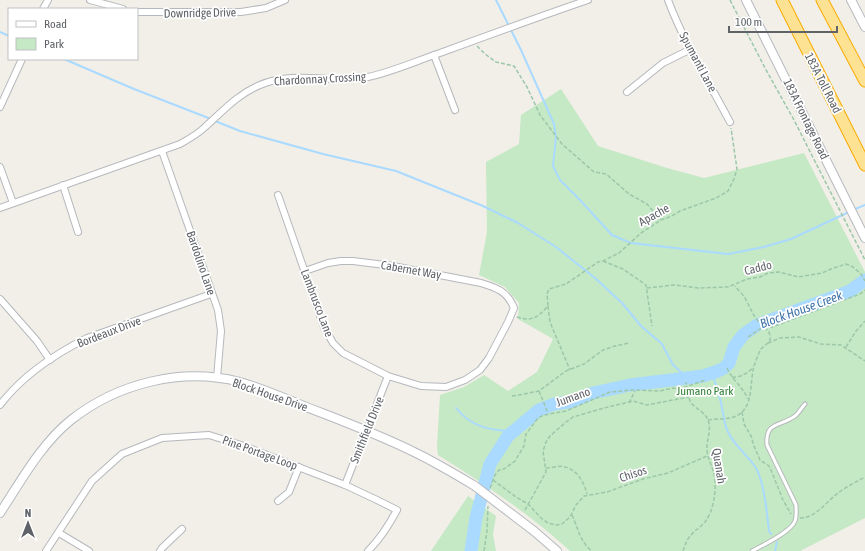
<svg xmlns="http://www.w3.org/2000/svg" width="865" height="551" font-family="'Asap Condensed',sans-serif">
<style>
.green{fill:#c5e8c5}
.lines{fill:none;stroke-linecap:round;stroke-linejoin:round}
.stream{stroke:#aadaff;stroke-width:2}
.river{stroke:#aadaff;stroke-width:13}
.lane-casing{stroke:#b5b8bc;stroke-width:5}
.street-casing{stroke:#b5b8bc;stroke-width:8}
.secondary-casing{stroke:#b6babf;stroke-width:10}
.highway-casing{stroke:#f9ab00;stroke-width:13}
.path{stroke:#9cc7a9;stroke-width:1.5;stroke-dasharray:4 2;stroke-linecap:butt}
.lane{stroke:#fff;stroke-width:3}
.street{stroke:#fff;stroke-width:6}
.secondary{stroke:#fff;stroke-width:8}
.highway{stroke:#fde293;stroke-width:11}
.secondary-bridge-casing{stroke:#b6babf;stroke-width:10;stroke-linecap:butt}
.secondary-bridge{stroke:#fff;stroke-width:8}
.labels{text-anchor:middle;stroke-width:3.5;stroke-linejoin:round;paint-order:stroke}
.street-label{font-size:12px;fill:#5f6368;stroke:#fff}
.park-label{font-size:12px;fill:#348238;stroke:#fff}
.water-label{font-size:13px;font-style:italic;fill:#4174aa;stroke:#fff}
</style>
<rect width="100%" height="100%" fill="#f1efe8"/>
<g class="green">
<path d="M561 89 598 146 667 168 704 178 804 153 865 272V518L800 551H570C530 514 484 484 438 455L437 447 440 395 464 387 484 375 508 391 537 372 553 339 518 319 519 303 505 287 479 275 487 232 486 162 519 144 521 115Z"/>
<polygon points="468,496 496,516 493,534 496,551 431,551"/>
</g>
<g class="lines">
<g class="stream">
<polyline points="496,0 521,50 554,124 556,137 553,166 560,180 580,200 612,235 631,243 728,254 764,247 791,239 849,212"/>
<polyline points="0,32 9,36"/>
<polyline points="64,59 134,89 211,119"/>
<polyline points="215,121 240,131 323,154 396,171 483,206 518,223 556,247 595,278 622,303 641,326 662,344 673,365 687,377"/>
<polyline points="853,210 865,205"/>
<path d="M712 373C716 385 720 396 722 408 724 417 724 424 728 432 734 445 746 454 754 465 764 478 767 514 769 531L771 534"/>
<path d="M456 408C471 427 491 431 515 431"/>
<polyline points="775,551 777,542"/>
</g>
<polyline class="river" points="471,551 476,518 490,464 508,436 539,410 554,404 570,402 593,393 630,385 703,376 718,371 724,368 729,363 734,347 743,335 757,325 850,291 865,280"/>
<defs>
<path id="lane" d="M752 551C763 545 791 532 795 521 797 516 796 511 796 505L767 445C765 421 780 427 795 416 799 413 802 407 805 404"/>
<g id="street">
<polyline points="90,0 123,9"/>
<path d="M668 0C684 43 709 82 730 122"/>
<polyline points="43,9 48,0"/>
<polyline points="137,12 241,12 266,8 285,0"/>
<polyline points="434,55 455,110"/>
<polyline points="627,92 663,63 691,49"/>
<polyline points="0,107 22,59"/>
<polyline points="162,151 218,310 221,331 217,378"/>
<polyline points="0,167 13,203"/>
<polyline points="63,185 78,232"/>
<path d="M278 195 324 327 333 343 343 353 388 376 421 386 446 387 465 380 480 370 489 358 508 322 514 308C507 291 497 288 481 283L393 266 353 261H341L328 263 305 271"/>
<path d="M0 208 180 144C189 139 198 134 205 127 223 111 238 94 260 85 294 70 333 84 368 77 392 72 416 61 440 53 489 35 538 17 588 0"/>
<polyline points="0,299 37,341 50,360"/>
<path d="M0 405C22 376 55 354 87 338L211 294"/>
<polyline points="345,485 388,376"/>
<polyline points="278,501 289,492 299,467"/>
<polyline points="59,533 89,551"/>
<path d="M46 551 92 481 122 454 162 438 209 435 241 445 345 485 375 499 397 510C389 525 380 539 368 551"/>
<polyline points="160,551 162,548 182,529"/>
</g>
<g id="secondary">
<polyline points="746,0 865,238"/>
<polyline points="851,0 865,27"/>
<path d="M0 513C21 481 41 444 71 420 118 383 182 367 240 382 268 390 295 403 322 413 353 425 384 437 414 452 435 462 455 474 475 486"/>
<polyline points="534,531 557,551"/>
</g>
<g id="highway">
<polyline points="782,0 865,165"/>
<polyline points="822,0 865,81"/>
</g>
</defs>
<use href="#lane" class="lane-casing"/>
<use href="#street" class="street-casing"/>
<use href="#secondary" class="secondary-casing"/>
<use href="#highway" class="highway-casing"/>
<g class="path">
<polyline points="730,0 765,68 794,120 865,260"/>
<polyline points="477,46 485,54 496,62 514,66 527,87 540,115 562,144 594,172 606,174 629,194 647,204 661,220"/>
<polyline points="603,261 623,269 646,285 652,326"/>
<polyline points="647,288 674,285 698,288 728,287 747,279 760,277 768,273 779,272 798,277 822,273 831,269 846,264 853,267 861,274 865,281"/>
<polyline points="548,306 550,322 570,370"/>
<path d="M517 317C532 322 538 317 548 306L547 294 549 289 566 284 598 262 603 261 619 253 641 233 661 220 672 216 680 211 716 198 728 191 734 179 737 169 731 128"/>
<polyline points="748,337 760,329 772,327 860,294 865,290"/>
<polyline points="768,343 780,338 799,337 821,344 841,345 865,361"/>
<polyline points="846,347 856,331 865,321"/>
<path d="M727 368C732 380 743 387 748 399"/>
<path d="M732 377C739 378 749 373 753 367"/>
<polyline points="539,391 548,413"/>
<polyline points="512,396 519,395 539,391 566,371 584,364 603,350 615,346 629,343"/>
<polyline points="629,403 635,391"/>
<polyline points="742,412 744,424 751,436 754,446 760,460 769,466 771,470 783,500 791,514"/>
<path d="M708 420C720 418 734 421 743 411 753 400 750 380 754 366 756 361 758 354 761 349 765 344 772 343 770 335 769 330 763 326 760 323 753 316 751 309 746 300 744 295 738 290 735 286"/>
<path d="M546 468C552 468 560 465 565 467 578 470 584 483 587 494"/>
<polyline points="493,480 516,497 528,504 541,518 548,523 556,525 562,524 570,517 576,505 584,496 607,492 643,479 668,473 707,456"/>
<polyline points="490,488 495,475 499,470 504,469 515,461 524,446 526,434 538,418 544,415 566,411 610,392 632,390 660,391 673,388 679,389 706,380"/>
<polyline points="525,510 546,472 543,451 546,442 550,436 566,422 573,417 604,408 633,401 647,405 689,397"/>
<path d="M572 515C578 528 580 542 592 551"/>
<path d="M800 518C816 518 826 502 838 493 846 487 856 482 865 477"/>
<polyline points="484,551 487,531 488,506"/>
<path d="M683 551C685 545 687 539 691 535 695 530 701 527 705 522 714 510 717 489 714 474 712 466 708 459 707 451 706 440 712 431 708 420 706 413 696 409 691 403 688 397 687 389 686 382"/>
</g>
<use href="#lane" class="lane"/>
<use href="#street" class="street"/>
<use href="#secondary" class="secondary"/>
<use href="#highway" class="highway"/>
<defs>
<polyline id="secondary-bridge" points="475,486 534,531"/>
</defs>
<use href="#secondary-bridge" class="secondary-bridge-casing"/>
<use href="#secondary-bridge" class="secondary-bridge"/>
</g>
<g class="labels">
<g class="street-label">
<text transform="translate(200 13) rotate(-1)" y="4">Downridge Drive</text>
<text transform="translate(698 62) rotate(62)" y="4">Spumanti Lane</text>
<text transform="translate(320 79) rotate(-3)" y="4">Chardonnay Crossing</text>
<text transform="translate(823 83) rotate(63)" y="4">183A Toll Road</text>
<text transform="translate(806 119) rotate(64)" y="4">183A Frontage Road</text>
<text transform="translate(654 215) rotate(-29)" y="4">Apache</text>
<text transform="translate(201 263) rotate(71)" y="4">Bardolino Lane</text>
<text transform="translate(758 268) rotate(-14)" y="4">Caddo</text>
<text transform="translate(411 270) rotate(10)" y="4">Cabernet Way</text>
<text transform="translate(317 303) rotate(69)" y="4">Lambrusco Lane</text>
<text transform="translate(109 332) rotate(-21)" y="4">Bordeaux Drive</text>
<text transform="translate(270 395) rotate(19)" y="4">Block House Drive</text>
<text transform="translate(573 397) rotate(-20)" y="4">Jumano</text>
<text transform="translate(367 430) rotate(-68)" y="4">Smithfield Drive</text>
<text transform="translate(260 453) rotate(20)" y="4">Pine Portage Loop</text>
<text transform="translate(719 466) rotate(81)" y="4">Quanah</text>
<text transform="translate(633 474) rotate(-18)" y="4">Chisos</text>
</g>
<g class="park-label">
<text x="705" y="395">Jumano Park</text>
</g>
<g class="water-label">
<text transform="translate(801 309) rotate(-20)" y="5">Block House Creek</text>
</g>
</g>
<rect x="8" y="8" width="130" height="52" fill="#ffffff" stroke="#bfc1c3"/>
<rect x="16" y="21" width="20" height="6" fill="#ffffff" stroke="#bfc1c3"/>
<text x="44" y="28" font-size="12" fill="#5f6368">Road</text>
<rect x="16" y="38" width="20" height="12" fill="#c5e8c5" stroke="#bfc1c3"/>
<text x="44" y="48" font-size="12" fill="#5f6368">Park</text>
<g transform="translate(28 523)" stroke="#ffffff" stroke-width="3" paint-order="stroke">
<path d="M0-3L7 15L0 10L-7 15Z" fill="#5f6368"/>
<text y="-6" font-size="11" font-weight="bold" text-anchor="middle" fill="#5f6368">N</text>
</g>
<path d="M729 26v6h108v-6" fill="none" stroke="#5f6368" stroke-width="2"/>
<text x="735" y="26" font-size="12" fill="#5f6368" stroke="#ffffff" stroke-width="3" paint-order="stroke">100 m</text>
</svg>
